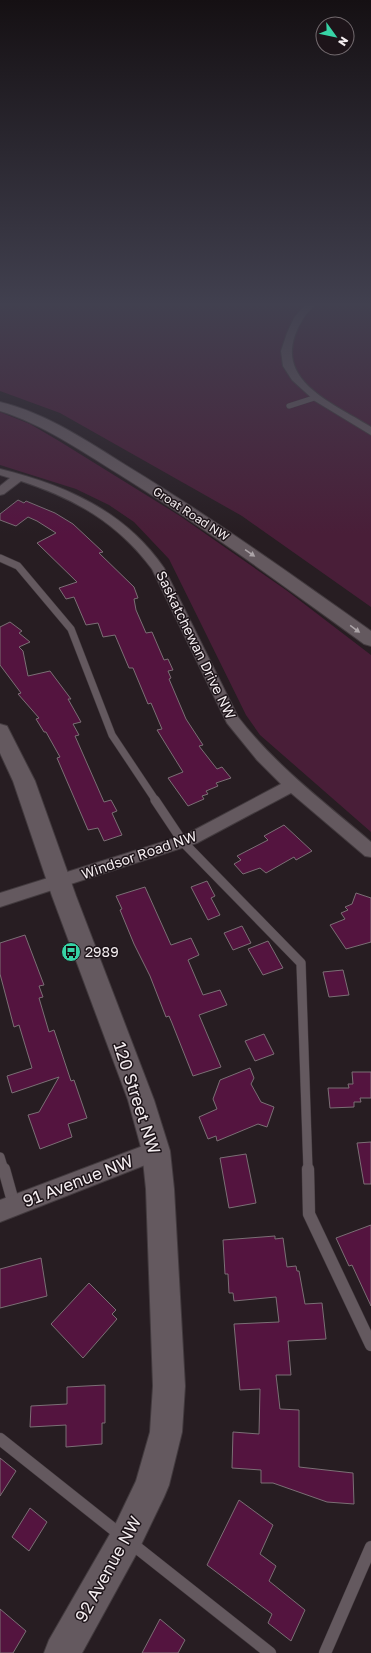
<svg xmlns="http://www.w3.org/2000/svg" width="371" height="1653" font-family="'Golos Text',sans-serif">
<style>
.green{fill:#491e38}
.building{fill:#54143f;stroke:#7b6f75}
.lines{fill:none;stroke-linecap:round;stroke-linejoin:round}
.lane-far3-casing{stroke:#423a3e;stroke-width:6}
.lane-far2-casing{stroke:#423a3e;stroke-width:8}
.lane-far1-casing{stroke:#423a3e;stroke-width:10}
.lane-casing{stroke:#423a3e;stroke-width:13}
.street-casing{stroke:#423a3e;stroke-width:2}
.secondary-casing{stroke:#423a3e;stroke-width:2}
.lane-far3{stroke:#64595f;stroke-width:5}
.lane-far2{stroke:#64595f;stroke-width:7}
.lane-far1{stroke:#64595f;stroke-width:9}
.lane{stroke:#64595f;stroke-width:12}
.street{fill:#64595f;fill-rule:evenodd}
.secondary{fill:#64595f;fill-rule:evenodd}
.oneway{fill:#aca4a8}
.labels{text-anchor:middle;stroke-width:3;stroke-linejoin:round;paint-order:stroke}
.far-street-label{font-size:12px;fill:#f5eef1;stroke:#1d1419}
.street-label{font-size:14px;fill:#f5eef1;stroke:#1d1419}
.poi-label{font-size:14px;fill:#f5eef1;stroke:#1d1419;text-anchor:start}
.near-street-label{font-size:17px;fill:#f5eef1;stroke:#1d1419}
</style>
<rect width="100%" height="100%" fill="#271d22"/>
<g class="green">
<polygon points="371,302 371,607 242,516 60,413 0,391 0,303"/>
<polygon points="0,412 30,424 59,441 180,516 286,590 371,655 371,832 260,735 246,715 169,559 134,522 109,505 76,489 0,465"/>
</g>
<g class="building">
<polygon points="18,500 24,503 26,501 55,513 73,524 103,552 99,553 134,587 138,598 134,599 136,610 146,633 152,632 164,660 168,659 173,670 168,671 171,678 169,679 186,719 203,745 199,746 217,769 222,767 231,778 216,783 218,786 206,791 208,794 202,796 204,799 188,806 168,778 183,772 157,730 162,729 151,703 148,704 133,668 129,668 115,635 103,637 98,623 86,625 74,597 66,599 59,588 77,582 37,543 56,533 37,521 28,517 16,526 0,520 0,514"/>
<polygon points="10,622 22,631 19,633 30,642 19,647 23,651 28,676 50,671 71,699 68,699 81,722 73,724 79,735 75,736 104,802 111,800 117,811 112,813 122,835 104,841 98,828 88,830 57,758 60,757 46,732 44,732 36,719 39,718 18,694 21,693 0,665 0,627"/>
<polygon points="284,825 312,851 296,860 294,857 266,873 260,868 243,874 234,864 241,860 237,856 268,840 264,836"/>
<polygon points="207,881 215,896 211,898 220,915 208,920 191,887"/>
<polygon points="145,887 171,945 191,938 199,955 188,960 203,995 220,990 227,1005 199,1015 221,1067 193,1076 172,1023 169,1016 166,1017 150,976 134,944 120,910 122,909 116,896"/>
<polygon points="356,893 371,898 371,942 346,949 330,925 345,919 341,913 348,910 345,907 352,904"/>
<polygon points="242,926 251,943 233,950 224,933"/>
<polygon points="25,935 44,985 39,986 43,997 39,998 49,1032 54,1030 71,1081 74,1080 87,1118 68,1124 72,1137 40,1149 28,1115 39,1112 59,1077 12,1093 7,1076 32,1068 19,1025 14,1027 0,974 0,943"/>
<polygon points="268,941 283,968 263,975 248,949"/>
<polygon points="343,970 349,995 329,997 323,972"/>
<polygon points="264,1034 274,1054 255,1061 245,1041"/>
<polygon points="250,1068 254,1078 251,1084 261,1102 274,1107 267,1127 258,1124 217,1141 216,1136 208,1139 199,1117 217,1109 213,1099 220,1080"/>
<polygon points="352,1072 371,1072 371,1098 360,1098 361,1102 354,1102 354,1107 330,1108 328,1088 349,1088 348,1084 353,1084"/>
<polygon points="371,1142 371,1184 364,1184 357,1143"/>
<polygon points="246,1154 256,1203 229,1208 220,1158"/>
<polygon points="371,1225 371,1306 352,1265 349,1266 336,1238"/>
<polygon points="275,1236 275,1239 283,1238 287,1267 296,1266 297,1271 299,1271 305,1304 322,1303 326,1339 288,1341 291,1375 276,1375 280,1409 299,1410 299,1467 353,1473 354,1504 327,1502 273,1483 261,1483 261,1470 232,1468 233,1432 259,1434 260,1389 240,1390 234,1324 279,1322 276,1297 234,1301 233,1293 229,1293 228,1274 225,1274 223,1240"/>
<polygon points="41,1258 47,1296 0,1308 0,1269"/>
<polygon points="89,1283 116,1310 112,1314 117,1319 83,1358 51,1324"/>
<polygon points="105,1385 105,1423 102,1423 102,1444 66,1447 66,1425 30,1427 31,1406 67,1404 67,1387"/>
<polygon points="0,1458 16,1471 0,1496"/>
<polygon points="239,1500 273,1525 260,1554 276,1566 269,1581 305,1610 291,1641 268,1623 272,1614 207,1565"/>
<polygon points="30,1508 47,1522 29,1551 12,1537"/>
<polygon points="0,1609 26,1631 13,1653 0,1653"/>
<polygon points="160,1619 185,1640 178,1653 142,1653"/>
</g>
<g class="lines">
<defs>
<polyline id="lane-far3" points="289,406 317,397"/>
<polyline id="lane-far2" points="0,558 18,566 71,629 112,735 156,801"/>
<g id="lane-far1">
<polyline points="155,800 183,842 301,963 308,1170"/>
<polyline points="0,1157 4,1170"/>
</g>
<g id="lane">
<polyline points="4,1169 14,1205"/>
<polyline points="308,1169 309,1214 371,1345"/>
<polyline points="0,1439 122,1536"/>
<polyline points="131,1543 270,1653"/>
<polyline points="325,1653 371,1547"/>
</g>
<g id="street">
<path d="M307 302H317C313 308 307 312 303 319 266 378 330 401 371 427V435L315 401 292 380 283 366 281 351 287 333 294 318Z"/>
<path d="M0 469C65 485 125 511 164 568L238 717C276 766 324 802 371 842V857L365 856 291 793 197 843 0 907V893L185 835 281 784 257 760 227 723 152 569C117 522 75 499 21 481L4 494 0 495V486L10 478 0 475Z"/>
<polygon points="156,1141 163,1144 166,1151 163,1158 0,1222 0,1200"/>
</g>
<g id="secondary">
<path d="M0 402C46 413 87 441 127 466 211 517 291 574 371 631V646L364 644C283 585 202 526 117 473 80 450 42 424 0 411Z"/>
<polygon points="0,724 7,726 35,781 76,896 154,1100 170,1151 174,1189 185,1386 182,1432 169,1485 164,1497 138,1551 82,1653 44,1653 49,1640 114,1527 136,1481 150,1432 153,1386 146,1189 142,1151 128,1100 52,896 13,781 0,753"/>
</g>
</defs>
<use href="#lane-far3" class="lane-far3-casing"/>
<use href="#lane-far2" class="lane-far2-casing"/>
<use href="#lane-far1" class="lane-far1-casing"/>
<use href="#lane" class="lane-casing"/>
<use href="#street" class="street-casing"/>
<use href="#secondary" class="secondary-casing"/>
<use href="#lane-far3" class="lane-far3"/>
<use href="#lane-far2" class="lane-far2"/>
<use href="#lane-far1" class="lane-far1"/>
<use href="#lane" class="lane"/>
<use href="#street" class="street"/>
<use href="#secondary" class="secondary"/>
</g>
<defs><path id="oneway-solid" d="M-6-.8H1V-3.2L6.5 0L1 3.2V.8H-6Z"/></defs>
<g class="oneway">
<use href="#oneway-solid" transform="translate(250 553) rotate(35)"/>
<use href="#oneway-solid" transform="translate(355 629) rotate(36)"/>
</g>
<linearGradient id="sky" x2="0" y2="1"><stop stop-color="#151013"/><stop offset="0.57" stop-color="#41404f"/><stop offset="1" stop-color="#41404f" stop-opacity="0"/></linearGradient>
<rect width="371" height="534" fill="url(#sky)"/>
<defs>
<symbol id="bus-disc" viewBox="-11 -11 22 22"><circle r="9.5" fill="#37d4a6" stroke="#1d1419"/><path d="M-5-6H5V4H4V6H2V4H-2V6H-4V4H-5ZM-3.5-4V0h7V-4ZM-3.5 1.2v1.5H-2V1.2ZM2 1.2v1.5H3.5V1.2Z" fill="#111"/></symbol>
</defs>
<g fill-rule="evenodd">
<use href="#bus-disc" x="60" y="941" width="22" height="22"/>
</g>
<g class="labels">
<g class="far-street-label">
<text transform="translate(191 514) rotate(33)" y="4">Groat Road NW</text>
</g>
<g class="street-label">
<text transform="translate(196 645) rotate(64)" y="5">Saskatchewan Drive NW</text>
<text transform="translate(139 855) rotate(-19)" y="5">Windsor Road NW</text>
</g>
<g class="poi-label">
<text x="85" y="957">2989</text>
</g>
<g class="near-street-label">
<text transform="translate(137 1098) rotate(72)" y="6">120 Street NW</text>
<text transform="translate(78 1181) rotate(-21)" y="6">91 Avenue NW</text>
<text transform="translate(108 1569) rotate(-61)" y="6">92 Avenue NW</text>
</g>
</g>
<g transform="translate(335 36) rotate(123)"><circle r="19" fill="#1d1419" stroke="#736b6f"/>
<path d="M0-3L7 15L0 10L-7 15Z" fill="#37d4a6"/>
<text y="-6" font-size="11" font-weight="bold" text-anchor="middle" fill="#f5eef1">N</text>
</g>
</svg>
